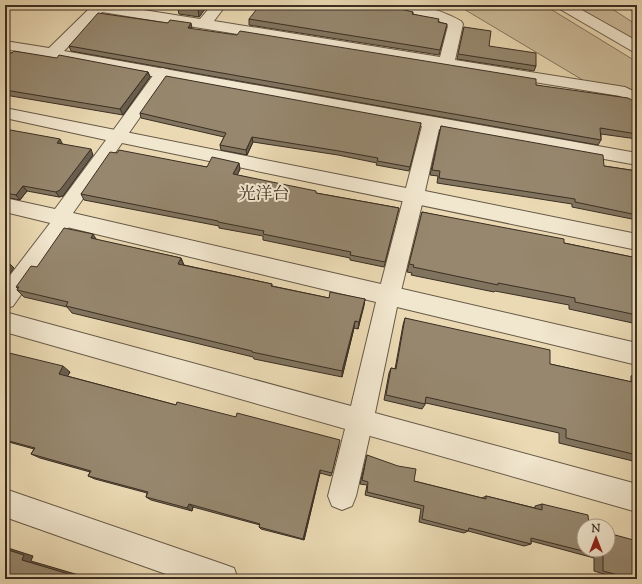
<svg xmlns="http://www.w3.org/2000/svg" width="642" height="584" font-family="'Sorts Mill Goudy','Noto Serif JP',serif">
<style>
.green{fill:#ccbc9b;stroke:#84765f}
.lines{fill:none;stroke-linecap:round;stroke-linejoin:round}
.stream{fill:#80725c;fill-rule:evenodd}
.pedestrian-casing{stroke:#675a47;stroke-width:2}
.minor-casing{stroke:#675a47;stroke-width:2}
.tertiary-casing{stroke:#675a47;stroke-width:2}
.pedestrian{fill:#f1e6ce;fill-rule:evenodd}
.minor{fill:#f1e6ce;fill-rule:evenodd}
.tertiary{fill:#f1e6ce;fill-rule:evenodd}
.wall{fill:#81745f;stroke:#3b2f23}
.shaded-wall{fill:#695e4d;stroke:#3b2f23}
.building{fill:#96876e;stroke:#3b2f23}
.labels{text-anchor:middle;stroke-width:4;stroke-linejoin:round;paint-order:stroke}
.quarter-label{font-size:17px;fill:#3b2f23;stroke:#f1e6ce}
</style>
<rect width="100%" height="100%" fill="#ead9b3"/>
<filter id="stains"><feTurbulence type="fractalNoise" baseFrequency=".005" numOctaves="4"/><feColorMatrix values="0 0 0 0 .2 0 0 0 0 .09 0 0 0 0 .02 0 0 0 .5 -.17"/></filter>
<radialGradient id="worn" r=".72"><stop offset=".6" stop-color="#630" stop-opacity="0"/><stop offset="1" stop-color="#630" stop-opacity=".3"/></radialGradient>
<g class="green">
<polygon points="457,5 544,5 637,62 637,100 620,86 586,82"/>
<polygon points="564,5 606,5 637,25 637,50"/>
</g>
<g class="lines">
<polygon class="stream" points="621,5 626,5 637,11 637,14"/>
<defs>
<g id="pedestrian">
<polygon points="163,68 169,70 171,73 124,140 118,142 112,140 109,136 112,132 157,70"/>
<polygon points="414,189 421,191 424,196 400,295 397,302 389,304 381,302 378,295 404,196 407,191"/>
<polygon points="64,211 71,214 74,219 71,224 13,306 5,309 5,282 57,214"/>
<polygon points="360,408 369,412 373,421 356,496 352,506 342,510 332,506 328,496 347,421 351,412"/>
</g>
<g id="minor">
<path d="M93 5H112L200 19 212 5H226L214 21 440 57 448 26 434 18 382 9 377 8 375 5C409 5 431 4 461 21L463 24 455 60 625 87 637 93V106L631 105 620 96 102 12 64 51 637 153V165L439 129 425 191 637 234V250L122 143 73 213 637 343V365L397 307 375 413 637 484V512L5 332V312L351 406 376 302 5 212V198L55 209 106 140 5 118V108L406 188 422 126 5 49V41L49 48Z"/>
<polygon points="5,489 223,564 234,568 238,579 180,579 5,517"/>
</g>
<polygon id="tertiary" points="556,5 573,5 637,41 637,52 632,51 558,8"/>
</defs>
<use href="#pedestrian" class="pedestrian-casing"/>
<use href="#minor" class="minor-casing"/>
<use href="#tertiary" class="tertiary-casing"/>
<use href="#pedestrian" class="pedestrian"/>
<use href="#minor" class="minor"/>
<use href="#tertiary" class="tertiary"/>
</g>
<g class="wall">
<polygon points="177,5 208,5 199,17 179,14"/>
<polygon points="413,12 413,14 438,22 447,24 439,55 249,25 249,19"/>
<polygon points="464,27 489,46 536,66 534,71 457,59"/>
<polygon points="69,46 536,85 637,111 637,139 601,134 601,140 598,145 71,51"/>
<polygon points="5,52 148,72 150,77 123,115 5,95"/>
<polygon points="140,113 421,123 409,171 376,165 377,163 338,155 253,142 247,155 221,150 220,145 224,137 141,118"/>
<polygon points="441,126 604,166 637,171 637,220 572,207 572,204 437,183 438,176 430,175"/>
<polygon points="5,129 62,144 93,155 63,196 59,197 27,191 20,200 5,197"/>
<polygon points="117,153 207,167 240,169 237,175 316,193 399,208 384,267 350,260 350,258 263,240 263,236 219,228 219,226 84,200 81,194"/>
<polygon points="422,212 564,243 637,258 637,324 569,309 569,305 495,291 494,292 411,275 412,273 407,272"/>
<polygon points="97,240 181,258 184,265 272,284 272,286 329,298 365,299 358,329 354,328 342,377 254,359 253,357 72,313 67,307 24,297 17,290 18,288 16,287 37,267"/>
<polygon points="405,318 550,364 631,382 631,376 637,371 637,462 559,443 559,433 426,403 422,409 384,400 389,373 391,368 395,369 403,325"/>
<polygon points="5,352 70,372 67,376 176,405 339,445 331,476 320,473 304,540 261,529 259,527 260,525 193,507 192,511 151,500 146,497 147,493 95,479 88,476 90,472 40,458 31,454 34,449 5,441"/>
<polygon points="367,455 414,481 482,498 486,496 535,508 535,506 542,504 584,526 637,579 621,579 594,571 594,558 531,541 531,544 524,546 468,531 464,533 419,522 421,509 365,495 367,485 360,484"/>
</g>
<g class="shaded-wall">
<polygon points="200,5 208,5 199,17 198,9"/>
<polygon points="191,23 192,28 188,28"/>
<polygon points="148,72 150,77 123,115 120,109"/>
<polygon points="252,137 253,142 247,155 246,150"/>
<polygon points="60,139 63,145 57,143"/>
<polygon points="91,149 93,155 63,196 59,197 56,192"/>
<polygon points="239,163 240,169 235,180 233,174"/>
<polygon points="23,186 27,191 20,200 16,195"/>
<polygon points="5,210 9,214 5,219"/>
<polygon points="93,234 98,242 91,238"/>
<polygon points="181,258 184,266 178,264"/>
<polygon points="9,263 14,268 5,280 5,269"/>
<polygon points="365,299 364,306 358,329 359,322"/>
<polygon points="355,321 354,328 342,377 342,371"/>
<polygon points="63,366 70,372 66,379 59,374"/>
<polygon points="320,470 320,473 304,540 303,539"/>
<polygon points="189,504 193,507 192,511 187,508"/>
<polygon points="5,547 33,556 31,561 89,578 81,579 22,560 5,549"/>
</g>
<g class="building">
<polygon points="177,5 200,5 198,9"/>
<polygon points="260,5 384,5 413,12 412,14 439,19 438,22 447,24 440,50 249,19"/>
<polygon points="98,13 168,23 170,20 191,23 188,28 237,35 240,31 536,79 536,85 628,98 636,102 637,111 637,134 600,128 601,140 69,46"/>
<polygon points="464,27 491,31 489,46 536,53 536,66 458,54"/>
<polygon points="14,51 57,58 59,55 148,72 120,109 5,90 5,52 12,53"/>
<polygon points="166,76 421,123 410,167 377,161 378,158 339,151 252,137 246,150 220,145 226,133 140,113"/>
<polygon points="441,126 603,155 604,166 637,171 637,215 575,202 575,199 439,178 440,171 432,170"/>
<polygon points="5,129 60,139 57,143 91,149 60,190 56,192 23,186 16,195 5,193"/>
<polygon points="119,150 207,167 212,157 239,163 233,174 316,191 316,193 399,208 385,262 350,255 351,252 263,234 264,231 218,222 218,221 81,194 110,152 117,153"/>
<polygon points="422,212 564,239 564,243 637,258 637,315 575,302 575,298 498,283 498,285 413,267 414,265 409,264"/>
<polygon points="64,228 93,234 91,238 181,258 178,264 272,284 271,286 329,298 330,292 365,299 359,322 355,321 342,371 252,352 252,351 66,306 68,302 17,290 19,287 16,287 31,266 37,267"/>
<polygon points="5,262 9,263 5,269"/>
<polygon points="405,318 550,350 550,364 637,383 637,455 566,438 566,429 426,397 425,404 386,395 391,368 396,369"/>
<polygon points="5,352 63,366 59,374 176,405 177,402 236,417 237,413 340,440 332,473 320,470 303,539 259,527 260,524 189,504 187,508 146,497 148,492 88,476 91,471 31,454 35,448 5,440"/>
<polygon points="367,455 398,466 416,469 414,481 486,499 486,496 542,510 542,504 588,515 589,526 584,526 584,550 608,550 608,533 637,541 637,579 633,579 603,571 603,556 531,538 531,544 469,528 468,531 422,519 424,506 367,492 368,482 362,480"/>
<polygon points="5,549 24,555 22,560 82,578 81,579 5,579"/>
</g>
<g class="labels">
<g class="quarter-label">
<text x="264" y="199">光洋台</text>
</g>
</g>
<rect width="642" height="584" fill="none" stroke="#ead9b3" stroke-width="20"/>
<rect x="6" y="6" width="630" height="572" fill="none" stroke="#3b2f23" stroke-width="2"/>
<rect x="10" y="10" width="622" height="564" fill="none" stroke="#3b2f23"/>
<g transform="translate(596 538)"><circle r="19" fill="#f1e6ce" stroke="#a89d8a"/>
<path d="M0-3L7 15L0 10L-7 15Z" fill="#8f2418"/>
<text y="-6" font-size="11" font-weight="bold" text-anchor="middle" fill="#3b2f23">N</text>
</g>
<rect width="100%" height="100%" filter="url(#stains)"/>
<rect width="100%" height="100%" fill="url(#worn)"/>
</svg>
